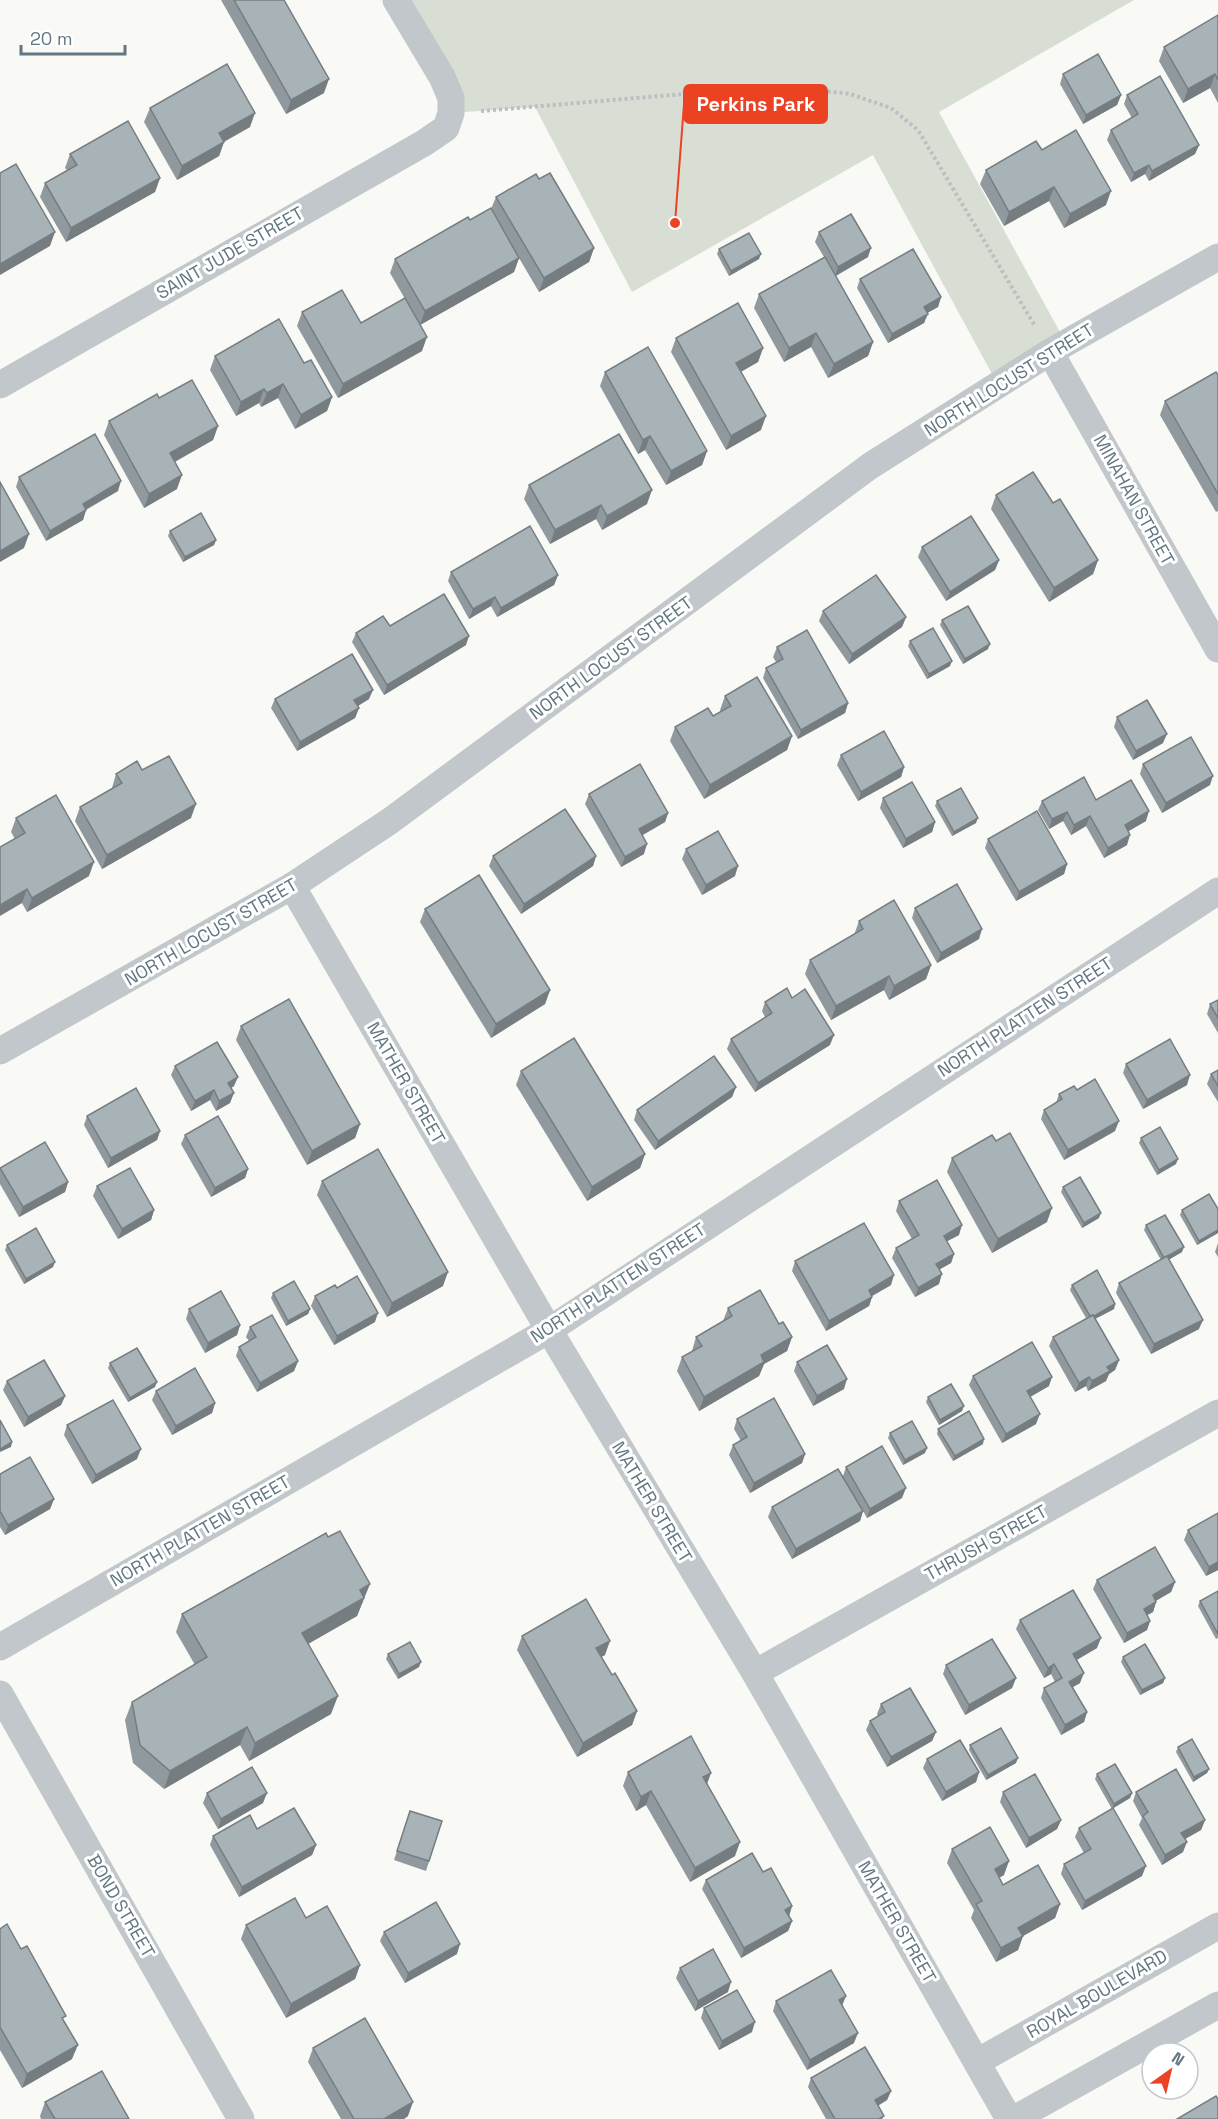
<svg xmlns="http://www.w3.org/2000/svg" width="1218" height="2119" font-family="'Space Grotesk',sans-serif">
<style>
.green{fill:#d9ded5}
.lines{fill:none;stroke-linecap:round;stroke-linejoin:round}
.path{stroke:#bbbfc1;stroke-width:4;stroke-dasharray:3 3;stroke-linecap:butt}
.minor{stroke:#c1c7ca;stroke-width:27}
.wall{fill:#909a9e}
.shaded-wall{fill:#767d81}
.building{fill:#a8b3b8;stroke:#767d81;stroke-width:1.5}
.labels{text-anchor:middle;stroke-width:6;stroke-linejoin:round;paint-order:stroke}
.street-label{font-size:18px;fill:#627782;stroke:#fff}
.leader{fill:none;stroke:#eb4224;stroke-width:2}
.callout-dot{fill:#eb4224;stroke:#fff;stroke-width:2}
.callout{fill:#eb4224;stroke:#eb4224;stroke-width:2}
.callout-label{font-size:20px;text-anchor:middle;font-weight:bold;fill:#fff}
</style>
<rect width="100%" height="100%" fill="#f9f9f6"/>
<polygon class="green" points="387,0 1134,0 939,112 1066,343 998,385 873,155 632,292 535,107 451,113"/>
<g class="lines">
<polyline class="path" points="481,111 781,86 850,94 891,108 918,130 1035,326"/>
<g class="minor">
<polyline points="1050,352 1218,649"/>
<polyline points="0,385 424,143 446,128 451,113 451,98 442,77 396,0"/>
<polyline points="292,886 549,1330 755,1673 1009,2119"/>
<polyline points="0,1051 292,886 390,821 870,466 1050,352 1218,257"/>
<polyline points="0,1647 549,1330 1218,891"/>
<polyline points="755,1673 1218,1413"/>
<polyline points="0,1694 241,2119"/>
<polyline points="977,2062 1218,1926"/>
<polyline points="1014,2119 1218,2005"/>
</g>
</g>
<g class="wall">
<polygon points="221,0 284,0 324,93 286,114"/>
<polygon points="1218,15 1218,103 1210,88 1183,103 1159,61 1164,47"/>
<polygon points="1063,74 1121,95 1117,105 1083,124 1060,84"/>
<polygon points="1127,95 1199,145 1195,154 1149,181 1145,174 1131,182 1107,140 1111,130 1132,118 1124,104"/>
<polygon points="150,108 250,127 224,142 219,156 177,180 144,122"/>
<polygon points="1042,150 1106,205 1064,228 1049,201 1004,226 980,184 986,170"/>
<polygon points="70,154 160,178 155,192 66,242 40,197 45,183 67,170 65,168"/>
<polygon points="539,179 594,248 589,262 539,292 519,258 514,272 420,325 422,351 338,398 297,326 302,312 361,323 405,299 390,273 395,259 470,220 491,209 496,197"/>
<polygon points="819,232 868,257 836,276 873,342 868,356 828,378 811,347 784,362 754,308 759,294 824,257 815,242"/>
<polygon points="719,249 759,259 729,276 717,254"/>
<polygon points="860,279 941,297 938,307 927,313 924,323 888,343 857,288"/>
<polygon points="676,338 763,348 758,362 741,372 761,430 726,450 671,352"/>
<polygon points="215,356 304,363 332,397 327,411 295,429 278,398 261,407 259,403 236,416 210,370"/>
<polygon points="605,372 707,451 702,465 666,485 645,450 638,454 600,386"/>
<polygon points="1218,375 1218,511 1216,512 1160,415 1165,401"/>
<polygon points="159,398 218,426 213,440 175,462 177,489 144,508 104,435 109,421"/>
<polygon points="19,477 118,491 86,510 83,520 46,541 16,487"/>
<polygon points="529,485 647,504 602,530 596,519 550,544 524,499"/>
<polygon points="996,495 1053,503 1098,560 1093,574 1049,602 991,509"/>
<polygon points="170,531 216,540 214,545 183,562 168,536"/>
<polygon points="922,547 999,560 995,570 946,601 918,557"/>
<polygon points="451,572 558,575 554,585 497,617 491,606 469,619 448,581"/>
<polygon points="823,611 906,617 902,627 849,664 819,621"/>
<polygon points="942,620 988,649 963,664 940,625"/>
<polygon points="390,626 466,645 384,695 352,642 356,633"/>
<polygon points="910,641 950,666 927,679 908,646"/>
<polygon points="777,647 848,703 845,713 798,739 763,678 766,668 776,662 773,657"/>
<polygon points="725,696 792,736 787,750 704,799 670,741 675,727 713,716 721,712 720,710"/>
<polygon points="275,699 369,699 358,706 359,708 355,718 297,751 271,708"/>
<polygon points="1117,717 1163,743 1133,760 1114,727"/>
<polygon points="841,755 904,767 901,777 858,801 837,765"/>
<polygon points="1143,764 1210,785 1162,813 1140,774"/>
<polygon points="142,770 191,818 102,869 75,821 80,807 112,788 116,774"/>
<polygon points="589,794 668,813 665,822 642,835 644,854 621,867 585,804"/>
<polygon points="883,798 935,822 932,832 903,848 880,808"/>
<polygon points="1096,800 1146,821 1128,831 1127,845 1104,858 1086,826 1071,835 1063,821 1049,829 1038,810 1042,801"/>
<polygon points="937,801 976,823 952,836 935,806"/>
<polygon points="16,818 89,876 27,912 22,903 15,839 11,832"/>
<polygon points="988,839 1067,864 1064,874 1016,901 985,848"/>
<polygon points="686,849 735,876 702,895 682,859"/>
<polygon points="493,856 596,856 593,866 521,914 489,866"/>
<polygon points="915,908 979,939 937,963 912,918"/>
<polygon points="425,909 550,990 545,1004 491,1038 420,922"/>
<polygon points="859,921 931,965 926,979 889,1000 884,990 831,1020 805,974 810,960 854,935"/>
<polygon points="792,998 830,1045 755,1092 727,1049 731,1039 765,1017 762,1011 765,1002"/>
<polygon points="1218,1000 1218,1033 1207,1014 1210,1004"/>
<polygon points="241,1026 360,1124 355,1138 307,1165 236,1040"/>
<polygon points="1126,1064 1187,1085 1143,1109 1123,1073"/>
<polygon points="175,1066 234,1086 231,1088 230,1103 216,1111 210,1100 191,1111 171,1075"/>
<polygon points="1218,1070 1218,1102 1207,1084 1211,1074"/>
<polygon points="521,1071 645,1154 640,1168 587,1201 516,1085"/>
<polygon points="736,1087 732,1097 655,1150 634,1120 637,1110"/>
<polygon points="1077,1090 1115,1131 1064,1160 1041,1119 1044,1110 1056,1103 1059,1094"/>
<polygon points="87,1116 160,1131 157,1140 108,1168 84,1125"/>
<polygon points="185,1135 248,1169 245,1178 211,1197 181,1144"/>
<polygon points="1141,1138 1176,1164 1157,1175 1139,1143"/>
<polygon points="996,1141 1047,1222 992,1253 947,1172 952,1158"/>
<polygon points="0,1168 68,1182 65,1192 19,1217 0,1184"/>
<polygon points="322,1181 443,1286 387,1317 317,1195"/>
<polygon points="97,1186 154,1210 151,1220 118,1239 93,1196"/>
<polygon points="1063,1187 1099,1218 1082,1228 1061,1192"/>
<polygon points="899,1201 959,1235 947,1241 954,1254 951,1263 940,1269 939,1284 915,1297 892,1258 896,1248 912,1239 896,1211"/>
<polygon points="1218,1209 1218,1233 1197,1245 1180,1215 1182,1210"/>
<polygon points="1146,1225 1182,1252 1168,1260 1199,1329 1151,1354 1116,1293 1119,1283 1161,1260 1144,1230"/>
<polygon points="1218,1243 1218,1257 1215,1252"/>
<polygon points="7,1245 53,1267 24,1284 5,1250"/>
<polygon points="795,1261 891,1285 872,1296 872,1297 869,1306 826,1331 792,1271"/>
<polygon points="1072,1285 1115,1304 1114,1309 1095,1319 1119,1360 1115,1370 1109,1374 1106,1381 1088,1391 1086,1386 1075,1392 1049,1346 1053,1337 1086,1318 1070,1290"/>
<polygon points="337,1288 375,1322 334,1345 311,1306 315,1296"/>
<polygon points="273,1293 310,1309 308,1314 286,1326 271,1298"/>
<polygon points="728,1308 779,1324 792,1337 787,1351 764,1364 759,1376 699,1411 677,1371 682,1357 692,1351 696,1337 723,1321"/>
<polygon points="189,1309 240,1325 237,1335 205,1353 186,1319"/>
<polygon points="250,1327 298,1361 294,1371 257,1392 236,1356 239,1347 249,1341 246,1337"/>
<polygon points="797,1362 844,1389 813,1406 794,1371"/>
<polygon points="110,1363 155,1387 128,1402 108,1368"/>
<polygon points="973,1376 1049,1386 1030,1397 1036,1424 1002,1443 969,1385"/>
<polygon points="7,1381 65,1396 61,1405 24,1427 3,1390"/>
<polygon points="156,1391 215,1403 212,1413 172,1435 152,1400"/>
<polygon points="928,1397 962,1411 939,1425 926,1402"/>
<polygon points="737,1419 805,1454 802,1463 750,1493 729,1455 733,1445 741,1441 734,1429"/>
<polygon points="67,1425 137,1459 92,1484 64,1435"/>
<polygon points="938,1429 983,1444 953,1461 937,1434"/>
<polygon points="890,1433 925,1453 903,1465 888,1438"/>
<polygon points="846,1467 902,1498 867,1518 863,1511 860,1521 792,1559 768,1517 772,1507 843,1476"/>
<polygon points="0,1474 54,1499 50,1509 5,1535 0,1527"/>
<polygon points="1188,1530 1218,1570 1206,1576 1184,1540"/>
<polygon points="1097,1580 1175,1582 1171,1592 1155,1601 1156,1602 1153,1612 1147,1615 1150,1621 1147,1630 1124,1643 1093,1589"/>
<polygon points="1218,1591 1218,1638 1216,1639 1198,1606 1200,1601"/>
<polygon points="364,1602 362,1603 357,1616 308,1643 331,1714 249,1761 240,1745 164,1789 133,1763 125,1720 132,1702 195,1665 176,1632 182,1614"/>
<polygon points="1020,1620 1097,1648 1076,1660 1080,1683 1073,1687 1087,1712 1084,1722 1061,1735 1041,1698 1044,1688 1055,1682 1051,1674 1044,1678 1016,1629"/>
<polygon points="522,1636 605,1655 601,1657 612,1675 637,1711 632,1725 577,1757 517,1650"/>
<polygon points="388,1654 419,1667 398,1679 386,1659"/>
<polygon points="1123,1657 1165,1678 1163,1683 1140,1695 1121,1662"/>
<polygon points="946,1665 1016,1678 1012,1688 965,1715 943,1674"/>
<polygon points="881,1704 936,1732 932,1741 887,1767 866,1730 870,1721 878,1716 877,1714"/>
<polygon points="970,1745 1016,1763 986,1780 969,1750"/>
<polygon points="1178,1747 1209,1769 1207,1773 1193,1782 1176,1752"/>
<polygon points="927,1759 979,1772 976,1782 942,1801 923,1768"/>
<polygon points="628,1772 707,1784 735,1856 690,1882 646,1805 636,1811 623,1786"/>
<polygon points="1097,1774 1132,1793 1130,1798 1113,1808 1142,1876 1082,1910 1061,1874 1064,1864 1084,1853 1075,1837 1079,1828 1112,1809 1095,1779"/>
<polygon points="1003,1792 1061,1820 1057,1829 1026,1848 1000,1802"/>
<polygon points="1136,1792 1205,1820 1201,1830 1185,1839 1183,1852 1162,1865 1139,1825 1142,1818 1133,1801"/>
<polygon points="207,1793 263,1803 218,1829 203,1803"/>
<polygon points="410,1811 442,1821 426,1871 394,1860"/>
<polygon points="257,1829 316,1845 312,1855 239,1897 210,1845 213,1836"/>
<polygon points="952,1849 1004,1875 999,1878 1003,1885 1060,1904 1055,1918 1023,1936 1018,1950 996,1962 971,1918 974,1910 947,1863"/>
<polygon points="763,1872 792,1906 789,1916 792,1921 788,1931 741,1958 702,1889 706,1880"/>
<polygon points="306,1918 360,1965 355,1979 286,2018 241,1939 246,1925"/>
<polygon points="0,1929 64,2022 72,2059 22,2088 0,2050"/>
<polygon points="384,1932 457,1954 405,1983 380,1941"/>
<polygon points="680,1968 728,1992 695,2011 676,1978"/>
<polygon points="776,2001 842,2006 854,2043 807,2070 773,2011"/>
<polygon points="704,2008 752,2032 719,2050 701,2018"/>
<polygon points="313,2048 408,2116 404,2119 341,2119 308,2062"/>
<polygon points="811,2078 891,2091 887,2100 878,2106 883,2119 826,2119 808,2087"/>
<polygon points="45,2102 129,2119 41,2119 40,2116"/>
</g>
<g class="shaded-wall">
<polygon points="1215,74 1210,88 1183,103 1188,89"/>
<polygon points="329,79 324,93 286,114 291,100"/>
<polygon points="1121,95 1117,105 1083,124 1086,115"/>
<polygon points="255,113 250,127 214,147 219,133"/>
<polygon points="224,142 219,156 177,180 182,166"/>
<polygon points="1199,145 1195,154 1149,181 1152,171"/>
<polygon points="1149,165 1145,174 1131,182 1134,173"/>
<polygon points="160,178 155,192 66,242 71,228"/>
<polygon points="1054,187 1049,201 1004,226 1009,212"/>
<polygon points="1111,191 1106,205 1064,228 1070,214"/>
<polygon points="55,232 50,246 0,275 0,264"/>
<polygon points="594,248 589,262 539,292 544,278"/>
<polygon points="871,248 868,257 835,276 838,267"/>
<polygon points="761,254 759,259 729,276 731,271"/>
<polygon points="519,258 514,272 420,325 425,311"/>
<polygon points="941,297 938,307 920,317 924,307"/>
<polygon points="928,314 924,323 888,343 892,334"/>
<polygon points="816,333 811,347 784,362 789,348"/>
<polygon points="427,337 422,351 338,398 343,384"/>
<polygon points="873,342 868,356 828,378 834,364"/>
<polygon points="763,348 758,362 731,377 736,363"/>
<polygon points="283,384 278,398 261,407 267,393"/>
<polygon points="264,389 259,403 236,416 241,402"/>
<polygon points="332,397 327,411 295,429 301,415"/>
<polygon points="766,416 761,430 726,450 731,436"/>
<polygon points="218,426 213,440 165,467 170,453"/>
<polygon points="650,436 645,450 638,454 643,440"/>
<polygon points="707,451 702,465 666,485 671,471"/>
<polygon points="182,475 177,489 144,508 149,494"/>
<polygon points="121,481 118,491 79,513 83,504"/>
<polygon points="652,490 647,504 602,530 607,516"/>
<polygon points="601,505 596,519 550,544 555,530"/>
<polygon points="86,510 83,520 46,541 50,531"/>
<polygon points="29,534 24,548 0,562 0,551"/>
<polygon points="216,540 214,545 183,562 185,557"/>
<polygon points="999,560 995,570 946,601 950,592"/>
<polygon points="1098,560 1093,574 1049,602 1054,588"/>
<polygon points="558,575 554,585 497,617 501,608"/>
<polygon points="495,597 491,606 469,619 473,609"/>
<polygon points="906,617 902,627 849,664 852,654"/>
<polygon points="469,636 466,645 384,695 387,685"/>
<polygon points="990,644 988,649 963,664 965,659"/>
<polygon points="952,661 950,666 927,679 929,674"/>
<polygon points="373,690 369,699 351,710 354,700"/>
<polygon points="848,703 845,713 798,739 801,730"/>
<polygon points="359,708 355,718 297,751 300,742"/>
<polygon points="1167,734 1163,743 1133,760 1136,751"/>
<polygon points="792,736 787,750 704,799 710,785"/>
<polygon points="904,767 901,777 858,801 861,792"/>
<polygon points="1213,776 1210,785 1162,813 1166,803"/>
<polygon points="196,804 191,818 102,869 107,855"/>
<polygon points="1149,811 1146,821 1122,835 1125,825"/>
<polygon points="1067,812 1063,821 1049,829 1052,819"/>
<polygon points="668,813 665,822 636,839 639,829"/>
<polygon points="1090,816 1086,826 1071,835 1074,825"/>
<polygon points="978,818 976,823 952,836 954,832"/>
<polygon points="935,822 932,832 903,848 906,839"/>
<polygon points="1130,835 1127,845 1104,858 1108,848"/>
<polygon points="647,844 644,854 621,867 625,857"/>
<polygon points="596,856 593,866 521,914 524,904"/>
<polygon points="94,862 89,876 27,912 32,898"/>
<polygon points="1067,864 1064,874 1016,901 1019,892"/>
<polygon points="738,866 735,876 702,895 706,885"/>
<polygon points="27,889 22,903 0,916 0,905"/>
<polygon points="982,929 979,939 937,963 941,953"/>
<polygon points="931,965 926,979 889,1000 894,986"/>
<polygon points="889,976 884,990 831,1020 836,1006"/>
<polygon points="550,990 545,1004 491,1038 496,1024"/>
<polygon points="834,1035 830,1045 755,1092 758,1083"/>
<polygon points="1190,1075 1187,1085 1143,1109 1147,1100"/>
<polygon points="238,1077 234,1086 224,1092 228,1083"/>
<polygon points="736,1087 732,1097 655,1150 658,1141"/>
<polygon points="214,1090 210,1100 191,1111 195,1101"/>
<polygon points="234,1093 230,1103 216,1111 219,1101"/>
<polygon points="1119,1121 1115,1131 1064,1160 1068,1150"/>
<polygon points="360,1124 355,1138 307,1165 312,1151"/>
<polygon points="160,1131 157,1140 108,1168 111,1158"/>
<polygon points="645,1154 640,1168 587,1201 592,1187"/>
<polygon points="1178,1159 1176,1164 1157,1175 1159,1170"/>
<polygon points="248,1169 245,1178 211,1197 215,1188"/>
<polygon points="68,1182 65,1192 19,1217 23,1207"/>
<polygon points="1052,1208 1047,1222 992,1253 998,1239"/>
<polygon points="154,1210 151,1220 118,1239 122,1229"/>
<polygon points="1101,1213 1099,1218 1082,1228 1084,1223"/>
<polygon points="962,1225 959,1235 940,1245 944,1236"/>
<polygon points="1218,1230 1218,1233 1197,1245 1199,1241"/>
<polygon points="1184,1247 1182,1252 1163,1263 1164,1258"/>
<polygon points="954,1254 951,1263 933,1273 936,1264"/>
<polygon points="55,1262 53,1267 24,1284 26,1279"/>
<polygon points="448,1272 443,1286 387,1317 392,1303"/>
<polygon points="942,1274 939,1284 915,1297 918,1288"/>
<polygon points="894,1275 891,1285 865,1300 869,1290"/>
<polygon points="872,1297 869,1306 826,1331 829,1321"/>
<polygon points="1115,1304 1114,1309 1089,1322 1091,1318"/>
<polygon points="310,1309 308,1314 286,1326 288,1321"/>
<polygon points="378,1313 375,1322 334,1345 337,1336"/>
<polygon points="1203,1320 1199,1329 1151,1354 1154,1344"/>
<polygon points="240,1325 237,1335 205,1353 208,1343"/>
<polygon points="792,1337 787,1351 764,1364 759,1376 699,1411 704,1397 761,1355"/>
<polygon points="1119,1360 1115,1370 1109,1374 1106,1381 1088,1391 1092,1381 1107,1367"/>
<polygon points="298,1361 294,1371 257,1392 260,1383"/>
<polygon points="1052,1377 1049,1386 1023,1401 1027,1391"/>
<polygon points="1089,1377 1086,1386 1075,1392 1079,1383"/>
<polygon points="847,1379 844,1389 813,1406 817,1396"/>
<polygon points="157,1382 155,1387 128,1402 130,1398"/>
<polygon points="65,1396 61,1405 24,1427 28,1417"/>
<polygon points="215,1403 212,1413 172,1435 176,1426"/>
<polygon points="964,1406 962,1411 939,1425 940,1420"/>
<polygon points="1040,1414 1036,1424 1002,1443 1006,1434"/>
<polygon points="984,1439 983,1444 953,1461 955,1456"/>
<polygon points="12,1442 11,1447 0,1452 0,1449"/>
<polygon points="927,1448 925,1453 903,1465 905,1460"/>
<polygon points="141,1449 137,1459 92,1484 96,1475"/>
<polygon points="805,1454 802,1463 750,1493 754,1483"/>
<polygon points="906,1488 902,1498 867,1518 870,1509"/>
<polygon points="54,1499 50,1509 5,1535 8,1525"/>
<polygon points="863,1511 860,1521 792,1559 796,1549"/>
<polygon points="1218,1562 1218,1570 1206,1576 1209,1567"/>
<polygon points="1175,1582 1171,1592 1149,1605 1153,1595"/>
<polygon points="370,1584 357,1616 296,1651 302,1633 360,1590"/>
<polygon points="1156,1602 1153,1612 1140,1619 1144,1609"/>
<polygon points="1150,1621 1147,1630 1124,1643 1127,1633"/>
<polygon points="1101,1638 1097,1648 1070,1664 1073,1654"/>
<polygon points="610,1641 605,1655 591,1662 596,1648"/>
<polygon points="421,1662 419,1667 398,1679 399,1674"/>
<polygon points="1054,1664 1051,1674 1044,1678 1048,1668"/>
<polygon points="1084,1673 1080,1683 1066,1691 1069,1682"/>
<polygon points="1016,1678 1012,1688 965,1715 969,1705"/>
<polygon points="1165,1678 1163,1683 1140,1695 1142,1690"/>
<polygon points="338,1696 331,1714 249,1761 255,1743"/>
<polygon points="637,1711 632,1725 577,1757 583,1743"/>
<polygon points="1087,1712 1084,1722 1061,1735 1065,1725"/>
<polygon points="247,1727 240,1745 164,1789 170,1771"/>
<polygon points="936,1732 932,1741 887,1767 891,1757"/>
<polygon points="1018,1758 1016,1763 986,1780 988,1775"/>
<polygon points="1209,1769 1207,1773 1193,1782 1194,1777"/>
<polygon points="979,1772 976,1782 942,1801 946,1792"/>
<polygon points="711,1773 706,1787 703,1777"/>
<polygon points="651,1791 646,1805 636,1811 641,1797"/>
<polygon points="267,1793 263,1803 218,1829 221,1819"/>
<polygon points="1132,1793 1130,1798 1112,1809 1114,1804"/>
<polygon points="1061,1820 1057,1829 1026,1848 1029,1838"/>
<polygon points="1205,1820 1201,1830 1178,1843 1181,1833"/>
<polygon points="740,1842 735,1856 690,1882 695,1868"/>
<polygon points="1187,1842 1183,1852 1162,1865 1165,1855"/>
<polygon points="316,1845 312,1855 239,1897 242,1887"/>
<polygon points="1009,1861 1004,1875 990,1883 995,1869"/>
<polygon points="1146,1866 1142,1876 1082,1910 1085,1901"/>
<polygon points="1060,1904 1055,1918 1023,1936 1018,1950 996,1962 1001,1948 1018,1928"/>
<polygon points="792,1906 789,1916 785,1910"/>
<polygon points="792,1921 788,1931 741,1958 744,1948"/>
<polygon points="460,1944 457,1954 405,1983 408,1973"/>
<polygon points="360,1965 355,1979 286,2018 291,2004"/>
<polygon points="731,1982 728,1992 695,2011 698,2001"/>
<polygon points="846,1996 842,2006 839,2000"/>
<polygon points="755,2022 752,2032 719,2050 722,2041"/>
<polygon points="858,2033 854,2043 807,2070 810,2060"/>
<polygon points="78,2045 72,2059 22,2088 27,2074"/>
<polygon points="891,2091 887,2100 871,2109 875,2100"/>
<polygon points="413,2102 408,2116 404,2119 384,2119"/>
</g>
<g class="building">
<polygon points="234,0 284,0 329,79 291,100"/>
<polygon points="1218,15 1218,80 1215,74 1188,89 1164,47"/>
<polygon points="1098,54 1121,95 1086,115 1063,74"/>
<polygon points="227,64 255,113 219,133 224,142 182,166 150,108"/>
<polygon points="1160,76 1199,145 1152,171 1149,165 1134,173 1111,130 1138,114 1127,95"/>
<polygon points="128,121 160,178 71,228 45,183 77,165 70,154"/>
<polygon points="1076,130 1111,191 1070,214 1054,187 1009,212 986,170 1036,141 1042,150"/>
<polygon points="16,164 55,232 0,264 0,173"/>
<polygon points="550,173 594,248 544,278 496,197 536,174 539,179"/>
<polygon points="491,208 519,258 425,311 395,259 468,217 470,220"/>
<polygon points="851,214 871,248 838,267 819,232"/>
<polygon points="749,233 761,254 731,271 719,249"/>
<polygon points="913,249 941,297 924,307 928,314 892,334 860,279"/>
<polygon points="825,257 873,342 834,364 816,333 789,348 759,294"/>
<polygon points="342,290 361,323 405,298 427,337 343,384 302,312"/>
<polygon points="738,303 763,348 736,363 766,416 731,436 676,338"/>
<polygon points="279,319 304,363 311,360 332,397 301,415 283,384 267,393 264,389 241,402 215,356"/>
<polygon points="648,347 707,451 671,471 650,436 643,440 605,372"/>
<polygon points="1216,372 1218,375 1218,494 1165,401"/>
<polygon points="192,380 218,426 170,453 182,475 149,494 109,421 157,394 159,398"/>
<polygon points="95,434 121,481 83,504 86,510 50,531 19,477"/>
<polygon points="619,434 652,490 607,516 601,505 555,530 529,485"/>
<polygon points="1033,472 1053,503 1060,499 1098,560 1054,588 996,495"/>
<polygon points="0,482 29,534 0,551"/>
<polygon points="201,513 216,540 185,557 170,531"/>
<polygon points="971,516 999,560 950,592 922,547"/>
<polygon points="530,526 558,575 501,608 495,597 473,609 451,572"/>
<polygon points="876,575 906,617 852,654 823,611"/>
<polygon points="444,594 469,636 387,685 356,633 383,616 390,626"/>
<polygon points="968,606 990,644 965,659 942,620"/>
<polygon points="933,628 952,661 929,674 910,641"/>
<polygon points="807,630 848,703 801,730 766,668 783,659 777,647"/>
<polygon points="352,654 373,690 354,700 359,708 300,742 275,699"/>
<polygon points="757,677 792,736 710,785 675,727 708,708 713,716 731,706 725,696"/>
<polygon points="1147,700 1167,734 1136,751 1117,717"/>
<polygon points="884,731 904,767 861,792 841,755"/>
<polygon points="1191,737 1213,776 1166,803 1143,764"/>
<polygon points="169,756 196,804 107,855 80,807 122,783 116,774 137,761 142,770"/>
<polygon points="640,764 668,813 639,829 647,844 625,857 589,794"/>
<polygon points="1084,777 1096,800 1131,780 1149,811 1125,825 1130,835 1108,848 1090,816 1074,825 1067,812 1052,819 1042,801"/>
<polygon points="912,782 935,822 906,839 883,798"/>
<polygon points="961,788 978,818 954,832 937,801"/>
<polygon points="56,795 94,862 32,898 27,889 0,905 0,847 25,833 16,818"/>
<polygon points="565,809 596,856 524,904 493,856"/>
<polygon points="1037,811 1067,864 1019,892 988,839"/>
<polygon points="718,831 738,866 706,885 686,849"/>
<polygon points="479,875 550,990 496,1024 425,909"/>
<polygon points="957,884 982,929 941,953 915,908"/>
<polygon points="894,900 931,965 894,986 889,976 836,1006 810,960 863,929 859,921"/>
<polygon points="787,988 792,998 805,989 834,1035 758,1083 731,1039 772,1013 765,1002"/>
<polygon points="289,999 360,1124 312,1151 241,1026"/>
<polygon points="1218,1000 1218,1018 1210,1004"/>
<polygon points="574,1038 645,1154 592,1187 521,1071"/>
<polygon points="1170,1039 1190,1075 1147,1100 1126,1064"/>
<polygon points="217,1042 238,1077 228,1083 234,1093 219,1101 214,1090 195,1101 175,1066"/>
<polygon points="714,1056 736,1087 658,1141 637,1110"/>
<polygon points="1218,1070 1218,1086 1211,1074"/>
<polygon points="1095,1079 1119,1121 1068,1150 1044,1110 1062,1099 1059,1094 1074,1086 1077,1090"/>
<polygon points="136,1088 160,1131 111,1158 87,1116"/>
<polygon points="218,1116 248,1169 215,1188 185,1135"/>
<polygon points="1160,1127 1178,1159 1159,1170 1141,1138"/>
<polygon points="1010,1133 1052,1208 998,1239 952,1158 992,1135 996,1141"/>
<polygon points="45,1142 68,1182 23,1207 0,1168"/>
<polygon points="378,1149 448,1272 392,1303 322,1181"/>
<polygon points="130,1168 154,1210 122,1229 97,1186"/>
<polygon points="1080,1177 1101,1213 1084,1223 1063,1187"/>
<polygon points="937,1180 962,1225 944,1236 954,1254 936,1264 942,1274 918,1288 896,1248 919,1235 899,1201"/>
<polygon points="1209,1194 1218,1209 1218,1230 1199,1241 1182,1210"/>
<polygon points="1165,1215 1184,1247 1164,1258 1146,1225"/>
<polygon points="864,1223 894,1275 869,1290 872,1297 829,1321 795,1261"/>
<polygon points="36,1228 55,1262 26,1279 7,1245"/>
<polygon points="1167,1256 1203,1320 1154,1344 1119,1283"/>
<polygon points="1097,1270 1115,1304 1094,1316 1093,1315 1090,1316 1072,1285"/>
<polygon points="357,1276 378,1313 337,1336 315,1296 335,1285 337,1288"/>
<polygon points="294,1281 310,1309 288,1321 273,1293"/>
<polygon points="760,1290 779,1324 783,1322 792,1337 761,1355 764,1362 704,1397 682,1357 702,1346 696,1337 732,1316 728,1308"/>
<polygon points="221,1291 240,1325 208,1343 189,1309"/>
<polygon points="272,1315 298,1361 260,1383 239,1347 256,1337 250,1327"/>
<polygon points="1093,1315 1119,1360 1107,1367 1110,1371 1092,1381 1089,1377 1079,1383 1053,1337"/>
<polygon points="1032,1342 1052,1377 1027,1391 1040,1414 1006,1434 973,1376"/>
<polygon points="827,1345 847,1379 817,1396 797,1362"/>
<polygon points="137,1348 157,1382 130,1398 110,1363"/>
<polygon points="44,1360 65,1396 28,1417 7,1381"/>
<polygon points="195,1368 215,1403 176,1426 156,1391"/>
<polygon points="951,1384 964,1406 940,1420 928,1397"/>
<polygon points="774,1398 805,1454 754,1483 733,1445 747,1437 737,1419"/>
<polygon points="113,1400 141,1449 96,1475 67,1425"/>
<polygon points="969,1411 984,1439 955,1456 938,1429"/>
<polygon points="0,1420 12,1442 0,1449"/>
<polygon points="912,1421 927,1448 905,1460 890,1433"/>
<polygon points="882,1446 906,1488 870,1509 846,1467"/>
<polygon points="30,1457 54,1499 8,1525 0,1511 0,1474"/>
<polygon points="838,1469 863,1511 796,1549 772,1507"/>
<polygon points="1218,1513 1218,1562 1209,1567 1188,1530"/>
<polygon points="340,1531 370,1584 360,1590 364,1598 302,1633 338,1696 255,1743 247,1727 170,1771 140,1745 132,1702 207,1657 182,1614 326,1533 328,1537"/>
<polygon points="1155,1547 1175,1582 1153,1595 1156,1602 1144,1609 1150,1621 1127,1633 1097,1580"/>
<polygon points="1073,1590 1101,1638 1073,1654 1084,1673 1069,1682 1087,1712 1065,1725 1044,1688 1062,1678 1054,1664 1048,1668 1020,1620"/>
<polygon points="1218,1591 1218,1634 1200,1601"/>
<polygon points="586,1599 610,1641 596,1648 612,1675 615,1673 637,1711 583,1743 522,1636"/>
<polygon points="992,1639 1016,1678 969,1705 946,1665"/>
<polygon points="410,1642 421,1662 399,1674 388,1654"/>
<polygon points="1145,1644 1165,1678 1142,1690 1123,1657"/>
<polygon points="910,1688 936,1732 891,1757 870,1721 885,1712 881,1704"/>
<polygon points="1001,1728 1018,1758 988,1775 970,1745"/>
<polygon points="691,1736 711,1773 703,1777 740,1842 695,1868 651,1791 641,1797 628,1772"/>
<polygon points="1192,1739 1209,1769 1194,1777 1178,1747"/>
<polygon points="960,1740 979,1772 946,1792 927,1759"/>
<polygon points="1115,1764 1132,1793 1114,1804 1097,1774"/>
<polygon points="252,1767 267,1793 221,1819 207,1793"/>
<polygon points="1176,1769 1205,1820 1181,1833 1187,1842 1165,1855 1143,1816 1148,1812 1136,1792"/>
<polygon points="1035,1774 1061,1820 1029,1838 1003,1792"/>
<polygon points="294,1808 316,1845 242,1887 213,1836 250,1815 257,1829"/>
<polygon points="1113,1808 1146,1866 1085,1901 1064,1864 1091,1849 1079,1828"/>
<polygon points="410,1811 442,1821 429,1861 397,1851"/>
<polygon points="990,1827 1009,1861 995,1869 1003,1885 1038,1865 1060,1904 1018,1928 1023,1936 1001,1948 976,1904 982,1901 952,1849"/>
<polygon points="752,1853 763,1872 771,1868 792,1906 785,1910 792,1921 744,1948 706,1880"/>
<polygon points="295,1898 306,1918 327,1906 360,1965 291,2004 246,1925"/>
<polygon points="436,1902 460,1944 408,1973 384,1932"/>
<polygon points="7,1924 21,1949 27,1946 66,2016 62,2018 78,2045 27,2074 0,2027 0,1929"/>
<polygon points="713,1949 731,1982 698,2001 680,1968"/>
<polygon points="831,1970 846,1996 839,2000 858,2033 810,2060 776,2001"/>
<polygon points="737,1990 755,2022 722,2041 704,2008"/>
<polygon points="365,2018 413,2102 384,2119 354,2119 313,2048"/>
<polygon points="865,2047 891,2091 875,2100 884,2116 879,2119 835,2119 811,2078"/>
<polygon points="102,2071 129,2119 55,2119 45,2102"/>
<polygon points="1216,2096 1218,2099 1218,2119 1177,2119"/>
</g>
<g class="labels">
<g class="street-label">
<text transform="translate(230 253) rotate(-30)" y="6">SAINT JUDE STREET</text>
<text transform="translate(1009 380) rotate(-32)" y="6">NORTH LOCUST STREET</text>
<text transform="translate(1134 500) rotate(61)" y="6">MINAHAN STREET</text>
<text transform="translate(611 658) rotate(-36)" y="6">NORTH LOCUST STREET</text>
<text transform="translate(211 932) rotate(-30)" y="6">NORTH LOCUST STREET</text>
<text transform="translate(1025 1017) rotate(-33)" y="6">NORTH PLATTEN STREET</text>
<text transform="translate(406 1083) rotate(60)" y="6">MATHER STREET</text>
<text transform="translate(618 1283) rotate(-33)" y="6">NORTH PLATTEN STREET</text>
<text transform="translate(652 1502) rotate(59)" y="6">MATHER STREET</text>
<text transform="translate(200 1531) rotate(-30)" y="6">NORTH PLATTEN STREET</text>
<text transform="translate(986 1543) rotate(-29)" y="6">THRUSH STREET</text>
<text transform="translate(121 1906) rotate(60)" y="6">BOND STREET</text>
<text transform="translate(897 1922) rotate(60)" y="6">MATHER STREET</text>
<text transform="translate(1097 1994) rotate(-30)" y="6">ROYAL BOULEVARD</text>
</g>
</g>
<path class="leader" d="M675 223L684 104"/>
<circle class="callout-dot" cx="675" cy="223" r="6"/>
<rect class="callout" x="684" y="85" width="143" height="38" rx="6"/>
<g class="callout-label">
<text x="756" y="111">Perkins Park</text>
</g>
<g transform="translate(1170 2071) rotate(34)"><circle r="28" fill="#ffffff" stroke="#c0c9cd" stroke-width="1.5"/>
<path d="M0-4.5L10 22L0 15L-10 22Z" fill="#eb4224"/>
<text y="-9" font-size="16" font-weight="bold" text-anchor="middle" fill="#627782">N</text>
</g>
<path d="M21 45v9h104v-9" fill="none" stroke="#627782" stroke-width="3"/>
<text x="30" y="45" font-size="18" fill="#627782" stroke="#ffffff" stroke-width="4.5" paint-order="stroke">20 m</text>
</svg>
